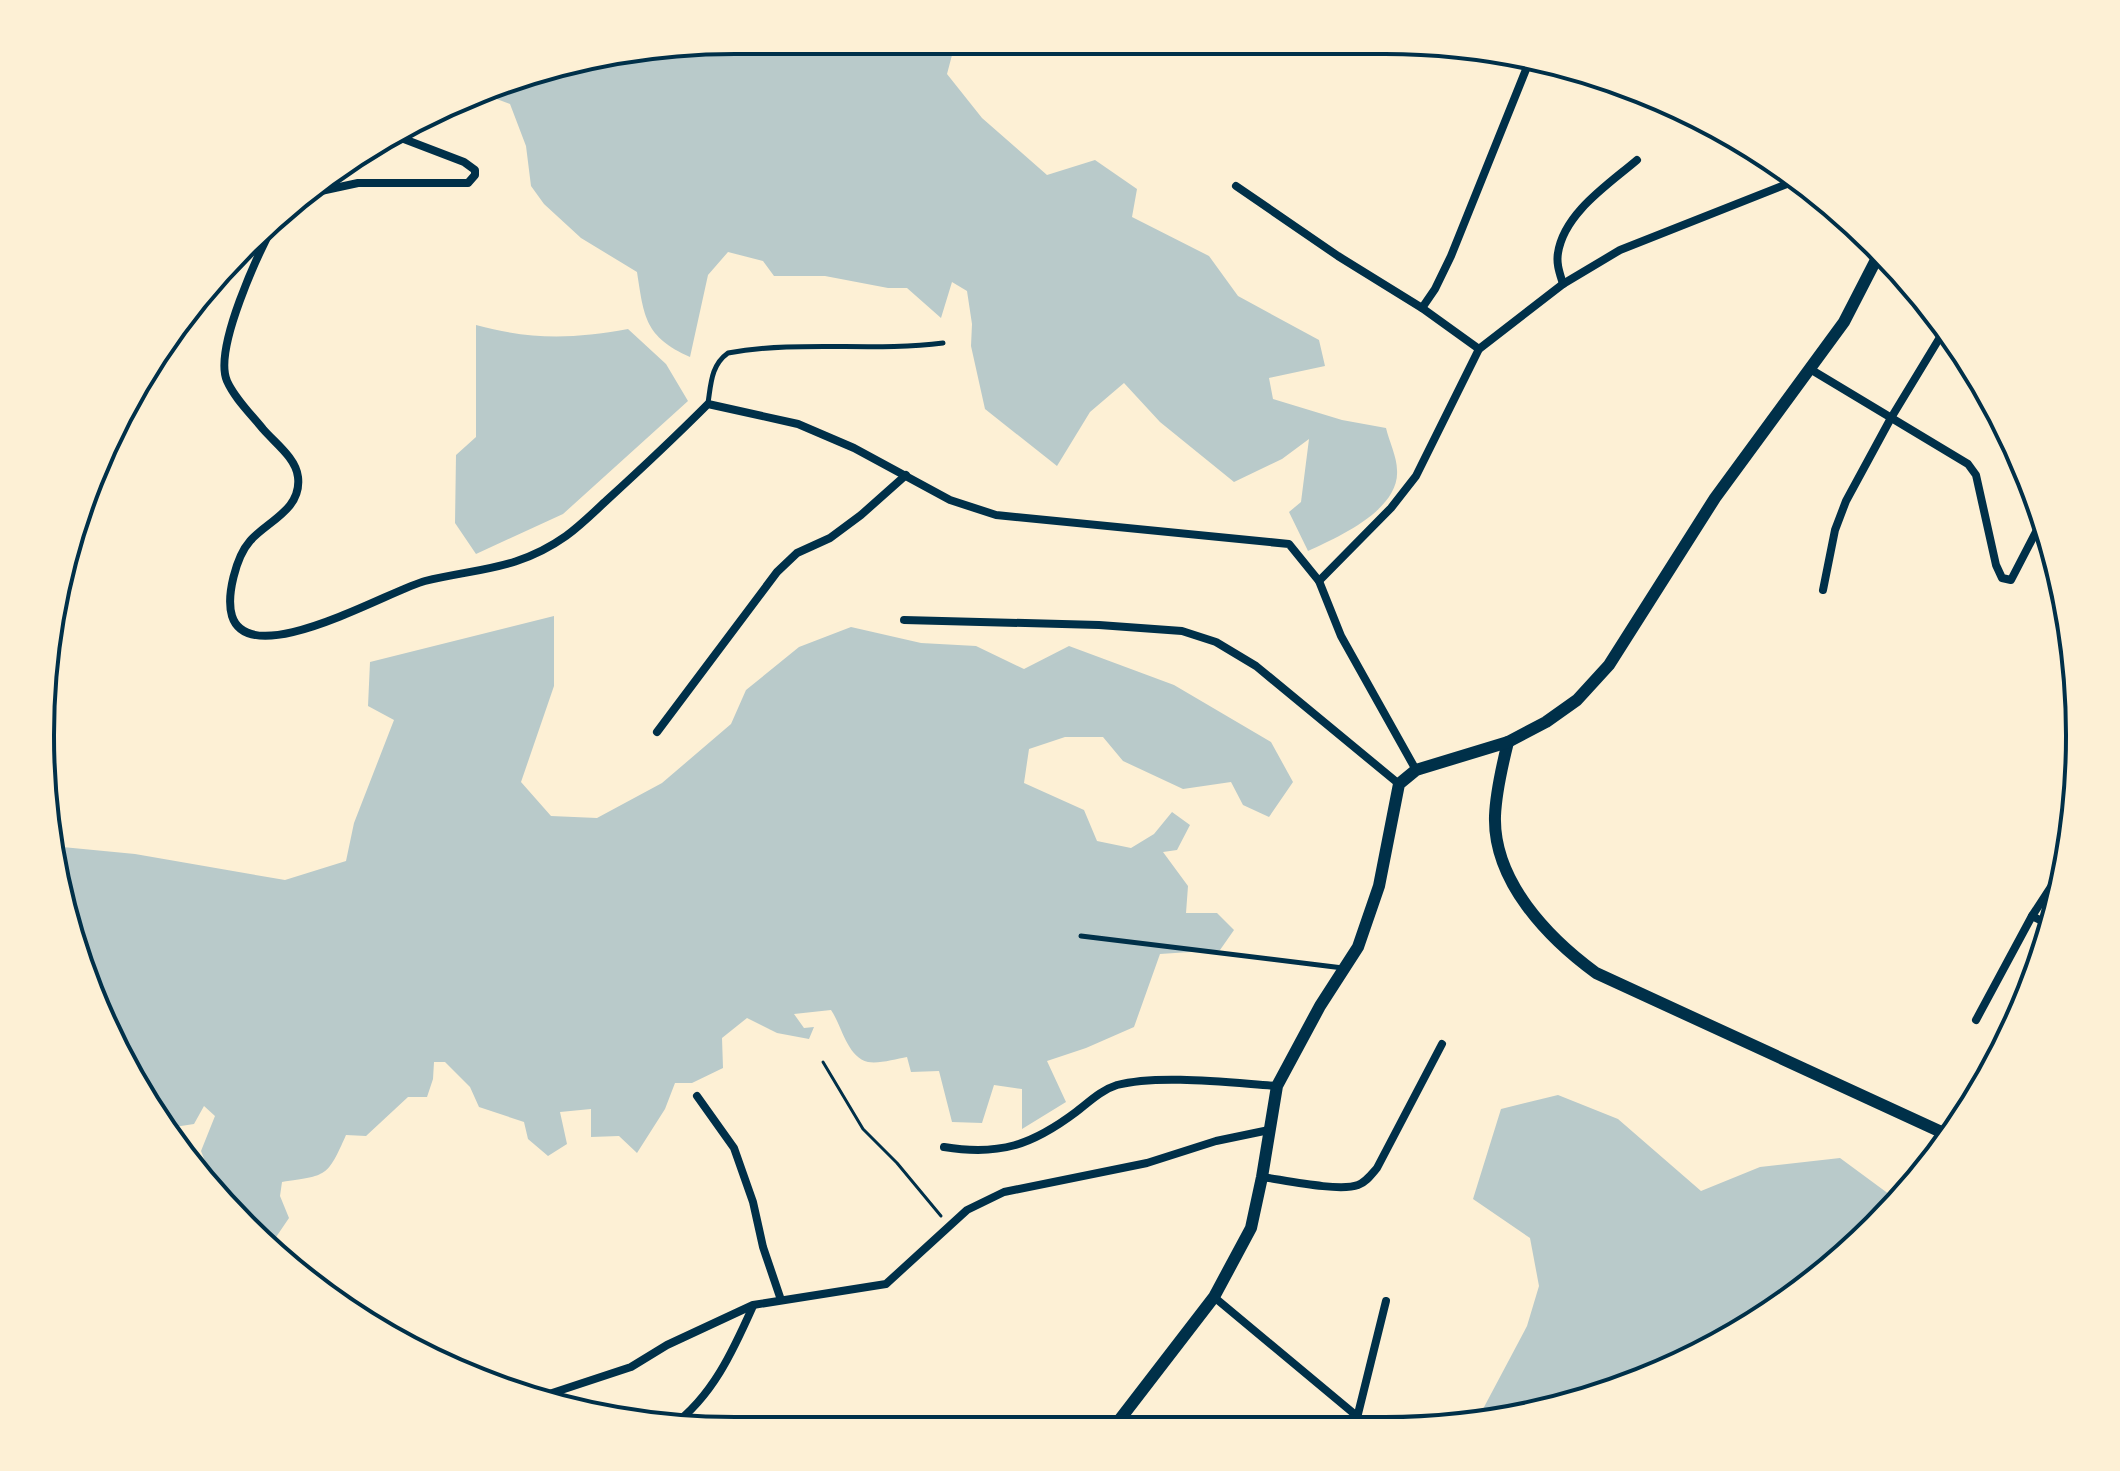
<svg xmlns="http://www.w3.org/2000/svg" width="2120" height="1471" font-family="Jost,sans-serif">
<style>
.green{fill:#b9caca}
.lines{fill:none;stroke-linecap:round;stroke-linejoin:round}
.path{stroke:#003049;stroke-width:3}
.service{stroke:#003049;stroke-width:5}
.minor{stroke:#003049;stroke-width:8}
.tertiary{stroke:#003049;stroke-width:12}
.rim{fill:none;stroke:#003049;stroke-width:4}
</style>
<rect width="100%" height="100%" fill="#fdf0d5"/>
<g class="green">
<path d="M735 40H956L947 74 982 118 1047 175 1095 160 1137 189 1132 217 1209 256 1238 296 1319 340 1325 366 1269 378 1273 399 1342 420 1386 428C1389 441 1397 457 1397 470 1400 510 1338 537 1308 551L1289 512 1301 502 1309 439 1282 459 1234 482 1160 422 1124 383 1090 412 1057 466 985 409 971 346 972 324 967 291 952 282 941 318 907 288H888L825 276H774L763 261 728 252 708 275 690 357C645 337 644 317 637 272L581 238 544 204 531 186 526 146 510 104 486 95 555 64Z"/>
<path d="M476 325C532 340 572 339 628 329L666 364 688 401 563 514 476 554 455 523 456 455 476 437Z"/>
<path d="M554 616V686L521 782 551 816 597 818 662 783 731 724 746 690 799 647 851 627 921 643 976 646 1024 669 1069 646 1174 685 1271 742 1293 782 1269 817 1243 805 1231 782 1183 789 1123 761 1103 737H1065L1029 749 1024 783 1084 810 1097 841 1131 848 1154 834 1172 812 1190 825 1177 850 1163 852 1188 886 1186 913H1217L1234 930 1220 950 1160 954 1134 1027 1086 1048 1047 1061 1066 1102 1022 1129V1089L994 1085 982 1123 952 1122 939 1071 911 1072 907 1057C896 1059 879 1064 868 1062 847 1057 842 1026 831 1010L794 1014 804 1028 814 1027 809 1039 777 1033 747 1018 722 1038 723 1068 692 1083H675L665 1109 637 1153 619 1136 591 1137V1109L560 1112 567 1144 548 1156 528 1139 524 1122 479 1107 470 1087 445 1062H434L433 1079 427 1097H408L366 1136 346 1135C327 1178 327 1175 282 1182L280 1196 289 1218 270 1246 223 1203 224 1184 208 1169 201 1151 215 1116 204 1106 194 1124 168 1128 112 1043 53 871 52 846 135 854 285 880 346 861 354 823 394 720 368 706 370 662Z"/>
<polygon points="1558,1095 1618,1119 1701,1191 1760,1167 1840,1158 1897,1200 1843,1258 1692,1359 1496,1419 1483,1409 1527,1326 1539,1286 1530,1238 1473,1199 1501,1109"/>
</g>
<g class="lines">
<polyline class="path" points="823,1062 863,1129 897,1163 941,1216"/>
<g class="service">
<path d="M708 403C711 384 711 365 728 353 799 340 872 352 943 343"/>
<polyline points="1081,936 1343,968"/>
</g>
<g class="minor">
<polyline points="1236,186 1338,256 1422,308 1479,349"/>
<polyline points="307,194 358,183 468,183 475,175 475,170 464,162 396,136"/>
<path d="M275 222C259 252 213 349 227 381 235 399 251 414 263 429 275 443 296 458 298 477 302 510 266 522 250 541 236 557 226 596 232 616 250 673 390 590 425 581 479 568 518 570 566 536 581 525 594 512 607 500 641 469 675 437 708 404L798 424 854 448 950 500 996 515 1289 544 1319 581 1341 636 1416 770"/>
<path d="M1563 284C1560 274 1556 264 1558 253 1564 213 1609 184 1637 160"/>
<polyline points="1422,308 1435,289 1451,256 1531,57"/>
<polyline points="1810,369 1968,464 1976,475 1996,565 2002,578 2011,580 2039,526 2045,520"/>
<polyline points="1319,581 1391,508 1416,476 1479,349 1563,284 1620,250 1792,182"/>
<polyline points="1823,590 1835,530 1846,501 1891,418 1945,329"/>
<polyline points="904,620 1099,625 1182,631 1216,642 1256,666 1399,784"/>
<polyline points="657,732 777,572 797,553 830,538 861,515 906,475"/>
<polyline points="2032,916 2052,926"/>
<polyline points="1976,1020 2032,916 2064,867"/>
<polyline points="697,1096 734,1148 753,1202 763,1247 781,1300"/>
<path d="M944 1147C1000 1156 1032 1145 1076 1112 1089 1102 1101 1090 1117 1085 1159 1074 1232 1083 1277 1086"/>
<path d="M1262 1177C1284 1180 1339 1192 1358 1185 1366 1182 1371 1175 1377 1168L1442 1044"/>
<polyline points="1214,1297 1358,1417"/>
<polyline points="534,1399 631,1367 667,1345 753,1305 886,1284 967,1210 1004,1192 1147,1163 1216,1141 1269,1130"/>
<path d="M672 1426C712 1397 733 1351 753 1306"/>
<polyline points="1355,1426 1386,1301"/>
</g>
<g class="tertiary">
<path d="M1508 742C1502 766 1496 791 1495 816 1493 881 1548 938 1596 973L1950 1136"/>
<polyline points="1114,1427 1214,1297 1251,1228 1262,1177 1277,1086 1320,1006 1358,947 1379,886 1399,784 1416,770 1508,742 1546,722 1577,700 1609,665 1715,498 1844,322 1879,254"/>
</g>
</g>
<path d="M0 0H2120V1471H0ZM735 54H1385A681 681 0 0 1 2066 735V736A681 681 0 0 1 1385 1417H735A681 681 0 0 1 54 736V735A681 681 0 0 1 735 54Z" fill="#fdf0d5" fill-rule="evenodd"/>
<path class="rim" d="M735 54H1385A681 681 0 0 1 2066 735V736A681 681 0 0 1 1385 1417H735A681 681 0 0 1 54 736V735A681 681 0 0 1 735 54Z"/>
</svg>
